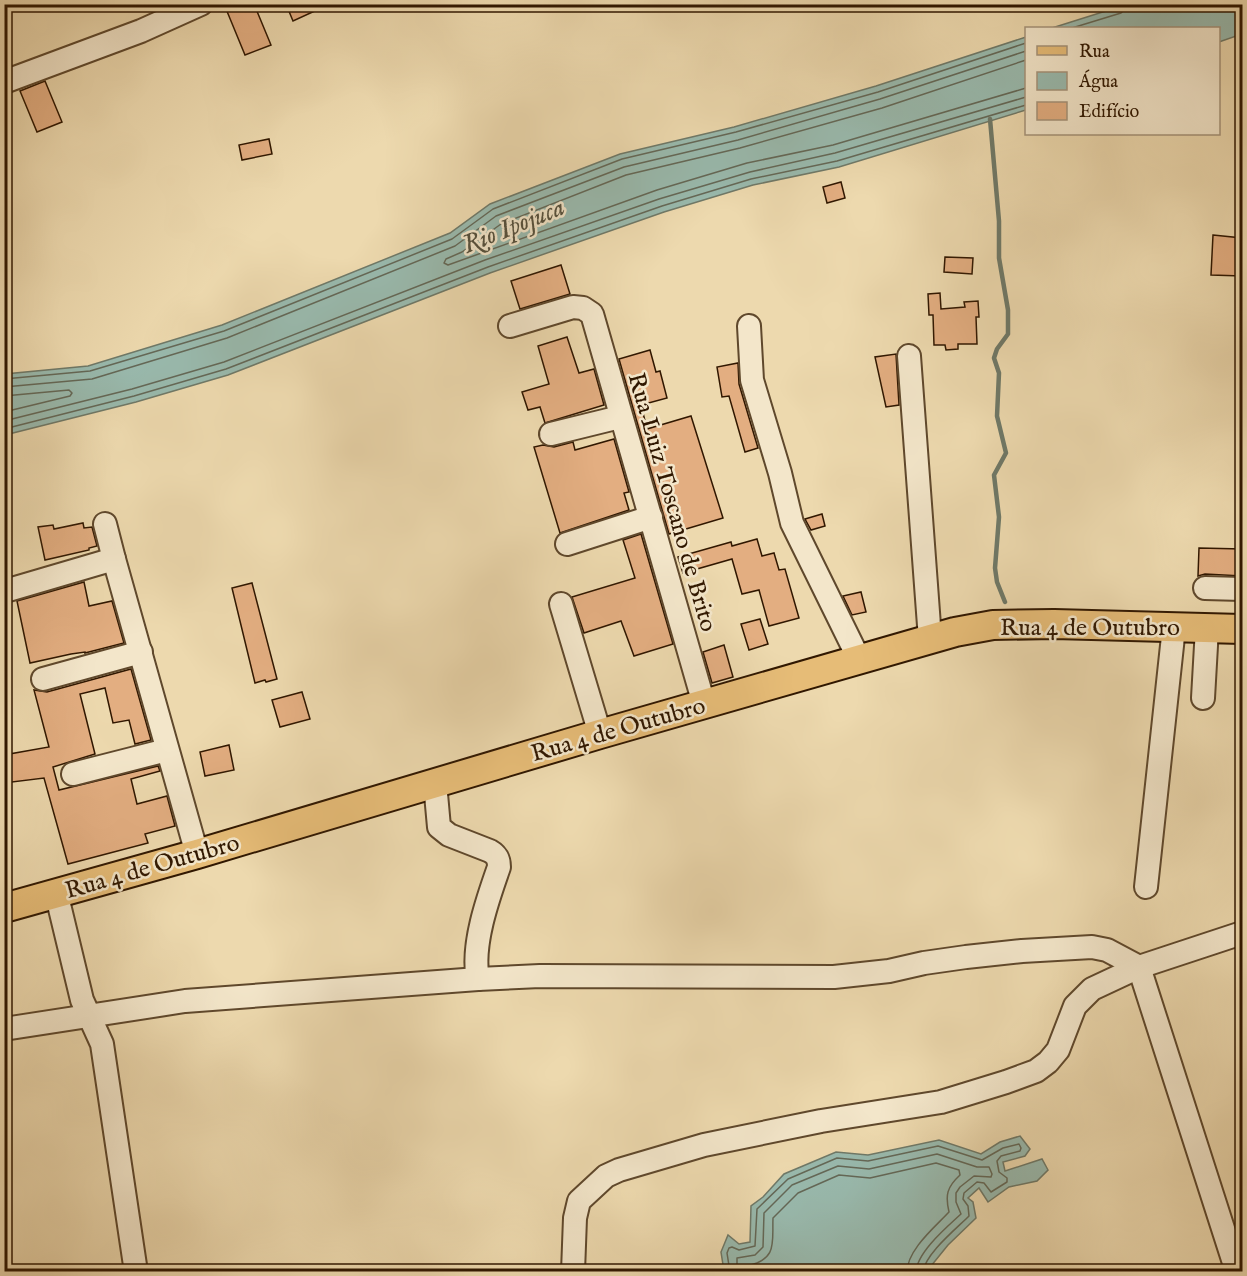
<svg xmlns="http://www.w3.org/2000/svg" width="1247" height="1276" font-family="'IM FELL English',serif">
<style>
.water{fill:#99baae;stroke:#6f7968;stroke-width:1.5}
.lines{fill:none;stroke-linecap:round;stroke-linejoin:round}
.shore{stroke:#646857;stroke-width:1.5}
.stream{stroke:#6f7968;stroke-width:4.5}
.building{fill:#e3ae81;stroke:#301700;stroke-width:1.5}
.minor-casing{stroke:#5f482c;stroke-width:26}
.major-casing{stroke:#301700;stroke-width:32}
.minor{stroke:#f3e6ca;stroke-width:22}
.major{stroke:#e6bc77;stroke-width:28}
.labels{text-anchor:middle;stroke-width:5;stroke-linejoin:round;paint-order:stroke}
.street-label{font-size:24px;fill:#301700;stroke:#f3e6ca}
.water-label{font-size:26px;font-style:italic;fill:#55503d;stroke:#f3e6ca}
</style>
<rect width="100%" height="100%" fill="#edd9ae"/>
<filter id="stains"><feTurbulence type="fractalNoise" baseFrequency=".00333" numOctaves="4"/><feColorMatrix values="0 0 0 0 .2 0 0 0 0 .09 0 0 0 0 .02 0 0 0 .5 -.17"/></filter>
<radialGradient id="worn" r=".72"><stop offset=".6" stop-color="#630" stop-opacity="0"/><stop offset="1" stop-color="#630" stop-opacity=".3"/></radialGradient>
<g class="water">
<polygon points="1128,4 1242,5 1242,34 1219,42 1218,28 1052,28"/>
<polygon points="1026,37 1026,110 839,167 753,185 664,212 490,273 228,375 136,402 5,435 5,374 88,366 222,325 450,233 490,204 620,154 734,127 876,86"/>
<polygon points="1020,1136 1030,1149 1025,1156 1003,1162 1005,1171 1042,1159 1048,1170 1037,1181 1009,1187 988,1202 979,1188 968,1198 973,1202 976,1218 948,1245 927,1271 724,1271 721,1252 728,1235 739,1244 750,1242 751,1206 763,1197 784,1174 836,1152 868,1155 939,1140 981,1154 1000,1142"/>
</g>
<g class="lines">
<g class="shore">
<polyline points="1072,28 1121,13 1125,9 1125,4"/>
<polyline points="1026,60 882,108 740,148 626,175 501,224 462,252 446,259 444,263 448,265 657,190 747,163 833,145 1026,88"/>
<polyline points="4,379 90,371 224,331 452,239 493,209 622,159 736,132 878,92 1026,43"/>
<polyline points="4,387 92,379 227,338 455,246 496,216 624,167 738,140 880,99 1026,51"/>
<polyline points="4,396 69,390 72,393 70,396 4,412"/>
<polyline points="4,421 132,389 224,362 485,260 659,199 750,172 835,153 1026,97"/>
<polyline points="4,429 134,396 226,369 488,267 662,206 751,179 837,161 1026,105"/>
<path d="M730 1272 727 1253 729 1248 732 1247 739 1250 755 1246 757 1209 788 1179 837 1158 868 1161 938 1146 982 1160 1003 1148 1019 1144 1021 1148 1020 1151 1001 1156 997 1161 999 1172 1007 1178V1182L991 1192 984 1183 977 1182 964 1193 963 1199 968 1206 969 1216C956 1229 925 1254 923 1272"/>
<path d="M737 1272V1258L755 1255 763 1247 764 1213 792 1185 838 1166 869 1169 937 1154 977 1167H989L992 1174 991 1177 974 1176 960 1187 956 1193V1202L961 1214C947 1227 917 1252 916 1272"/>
<path d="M746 1272 747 1266C778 1259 772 1243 773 1218L798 1193 839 1175 870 1178 936 1163 959 1170 960 1175C947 1187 945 1195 949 1212 935 1227 907 1250 907 1272"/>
</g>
<polyline class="stream" points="990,119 999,221 999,258 1008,310 1008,334 997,349 994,358 999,373 997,416 1006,453 994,475 999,517 995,568 997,582 1005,602"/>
</g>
<g class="building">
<polygon points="224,4 254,4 271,45 245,55"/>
<polygon points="286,4 330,4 293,21"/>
<polygon points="45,81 62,122 37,132 20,91"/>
<polygon points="269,139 272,154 242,160 239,145"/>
<polygon points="841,182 845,198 827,203 823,187"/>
<polygon points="1213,235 1242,238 1242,276 1211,275"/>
<polygon points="945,257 973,258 972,274 944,272"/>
<polygon points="561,265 570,294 520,309 511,281"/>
<polygon points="940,293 941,309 965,307 964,302 978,301 979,317 976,317 977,344 958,344 958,349 946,350 945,345 934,345 933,315 929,315 928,294"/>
<polygon points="567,337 579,373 594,369 604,405 545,423 540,407 528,410 522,392 549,384 538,346"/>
<polygon points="650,350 656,372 660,371 667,398 641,405 647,429 691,416 723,518 669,534 619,359"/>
<polygon points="896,354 899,405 886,407 875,357"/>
<polygon points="738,363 739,384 758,448 745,452 729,396 722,397 717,367"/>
<polygon points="614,439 629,492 624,493 629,510 560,533 534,447 543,445 554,447 573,442 575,450"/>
<polygon points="822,514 825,526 811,530 805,519"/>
<polygon points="83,523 84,528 92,527 97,546 89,548 89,550 45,560 38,527 53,525 54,529"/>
<polygon points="641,534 673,644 634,656 621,621 584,633 572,597 635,578 623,540"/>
<polygon points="757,539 762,556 774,553 779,570 785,569 799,618 769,626 759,590 742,594 732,559 683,573 678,557 731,542 732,546"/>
<polygon points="1199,548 1242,549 1242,576 1205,574 1198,576"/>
<polygon points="84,582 89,606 112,601 124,643 85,653 85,652 71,654 30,663 17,601"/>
<polygon points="252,583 277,679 266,682 265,680 255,683 232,588"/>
<polygon points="861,592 866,612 852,615 843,596"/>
<polygon points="760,619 768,644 749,650 741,624"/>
<polygon points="724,645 733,677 712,683 703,652"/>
<polygon points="131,669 151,740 135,744 129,720 113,723 105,688 80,694 95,754 53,767 59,790 158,766 160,771 131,779 137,804 167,796 175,826 145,834 148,843 68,864 44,778 4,783 4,755 49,747 34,690 47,692"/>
<polygon points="302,692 310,719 280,727 272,700"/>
<polygon points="229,745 234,770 205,776 200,752"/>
</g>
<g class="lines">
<defs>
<g id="minor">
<polyline points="4,82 141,31 201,4"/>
<polyline points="510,326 573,307 583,308 592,314 704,704"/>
<polyline points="749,326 752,380 780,473 792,523 859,659"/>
<polyline points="909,356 930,639"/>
<polyline points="551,434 620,417"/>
<polyline points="105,524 114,559 197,854"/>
<polyline points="567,544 651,517"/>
<polyline points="1205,588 1242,589"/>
<polyline points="5,591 114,559"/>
<polyline points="561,604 600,734"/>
<polyline points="43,679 141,652"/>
<polyline points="1203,698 1207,628"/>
<polyline points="73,774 167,750"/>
<path d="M435 783 439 827 449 835 490 851C497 855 499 859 499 867 488 898 471 946 478 979"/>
<polyline points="1146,887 1174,627"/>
<polyline points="56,892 82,1000 102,1044 136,1272"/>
<polyline points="1139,967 1237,1272"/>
<polyline points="4,1029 185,1001 478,979 540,976 834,977 889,971 924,963 966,957 1022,951 1092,947 1107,950 1139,967"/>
<polyline points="573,1272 575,1218 579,1201 606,1176 619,1170 704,1145 821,1121 941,1102 1006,1082 1036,1071 1048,1062 1058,1050 1075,1006 1092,989 1139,967 1242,933"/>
</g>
<polyline id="major" points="4,908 197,854 600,734 955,632 993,625 1054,624 1242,629"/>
</defs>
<use href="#minor" class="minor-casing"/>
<use href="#major" class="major-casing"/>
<use href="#minor" class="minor"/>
<use href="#major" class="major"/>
</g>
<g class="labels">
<g class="street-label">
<text transform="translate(673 502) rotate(74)" y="8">Rua Luiz Toscano de Brito</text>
<text x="1090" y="635">Rua 4 de Outubro</text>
<text transform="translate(618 729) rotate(-16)" y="8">Rua 4 de Outubro</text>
<text transform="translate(152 866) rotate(-16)" y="8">Rua 4 de Outubro</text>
</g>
<g class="water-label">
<text transform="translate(513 225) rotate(-22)" y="9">Rio Ipojuca</text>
</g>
</g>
<rect width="1247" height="1276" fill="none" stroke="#edd9ae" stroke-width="24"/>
<rect x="6" y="6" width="1235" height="1264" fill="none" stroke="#301700" stroke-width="3"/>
<rect x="12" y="12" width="1223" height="1252" fill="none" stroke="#301700" stroke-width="1.5"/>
<rect x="1025" y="27" width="195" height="108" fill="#f3e6ca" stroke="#a59379" stroke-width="1.5"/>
<rect x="1037" y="46" width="30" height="9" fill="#e6bc77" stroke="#a59379" stroke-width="1.5"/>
<text x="1079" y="57" font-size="18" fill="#301700">Rua</text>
<rect x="1037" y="72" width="30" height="18" fill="#99baae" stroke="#a59379" stroke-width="1.5"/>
<text x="1079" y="87" font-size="18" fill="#301700">Água</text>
<rect x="1037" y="102" width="30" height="18" fill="#e3ae81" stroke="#a59379" stroke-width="1.5"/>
<text x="1079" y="117" font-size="18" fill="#301700">Edifício</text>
<rect width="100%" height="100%" filter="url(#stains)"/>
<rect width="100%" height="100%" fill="url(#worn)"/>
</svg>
